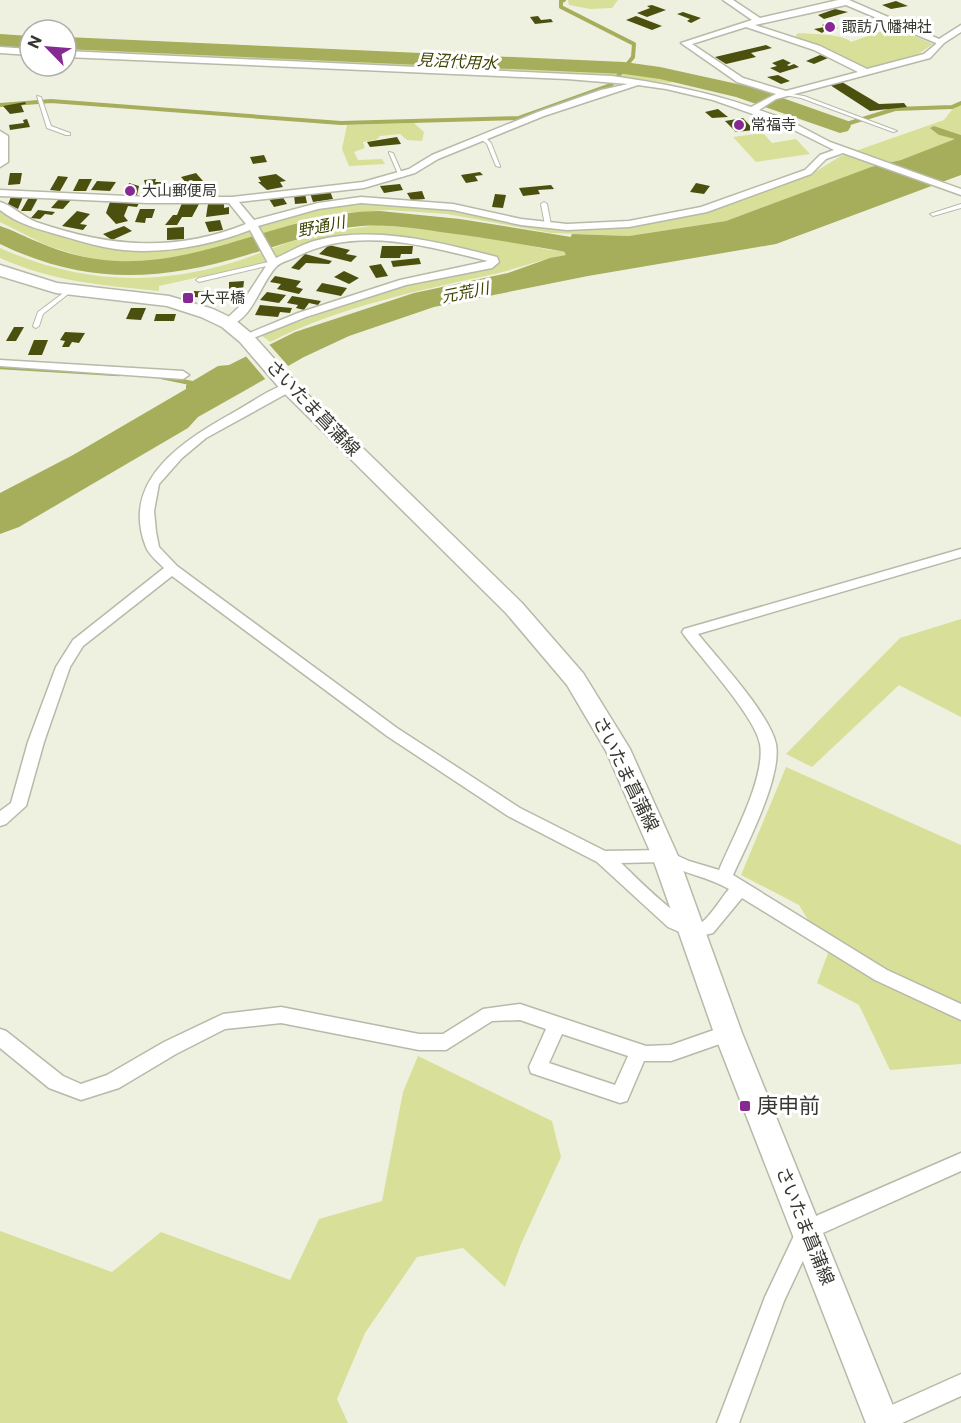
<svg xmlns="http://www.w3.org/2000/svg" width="961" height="1423" font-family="Commissioner,'Noto Sans JP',sans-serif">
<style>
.green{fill:#d8df98}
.water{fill:#a6ad5b}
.pier{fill:#eff1e0}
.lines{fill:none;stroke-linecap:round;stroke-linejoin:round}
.stream-far1{stroke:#a6ad5b;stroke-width:4}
.stream{stroke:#a6ad5b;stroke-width:4.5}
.river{fill:#a6ad5b;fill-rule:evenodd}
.building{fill:#4c500e}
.lane-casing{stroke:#b7b9a9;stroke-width:2}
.street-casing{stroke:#b7b9a9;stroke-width:3}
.primary-casing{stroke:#b7b9a9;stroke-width:3}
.lane{fill:#fff;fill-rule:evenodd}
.street{fill:#fff;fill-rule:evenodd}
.primary{fill:#fff;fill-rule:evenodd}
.poi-dot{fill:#872993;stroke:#fff;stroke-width:2}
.labels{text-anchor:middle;stroke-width:6;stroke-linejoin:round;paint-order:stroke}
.far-poi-label{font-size:15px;fill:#363730;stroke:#fff;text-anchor:start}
.far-water-label{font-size:16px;font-style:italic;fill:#3e4200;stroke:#fff}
.street-label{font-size:18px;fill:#363730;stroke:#fff}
.near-poi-label{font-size:21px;fill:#363730;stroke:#fff;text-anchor:start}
</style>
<rect width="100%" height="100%" fill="#eff1e0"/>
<g class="green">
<polygon points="568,0 618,0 612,8 590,9 569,5"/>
<path d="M893 27 933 44 914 57 868 69 828 51 829 49 795 37 798 33C812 34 843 34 851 42Z"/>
<polygon points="66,46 613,70 706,85 759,101 756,102 727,92 677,81 669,83 595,74 66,50"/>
<polygon points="961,105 961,135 934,126 939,135 957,139 901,160 871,167 726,221 629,236 551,233 447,214 389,210 343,213 309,219 205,253 145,263 120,264 97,261 48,246 0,222 0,212 39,230 105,248 186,248 332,205 374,202 452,209 563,229 633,227 702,212 813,173 841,156 944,120 954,107"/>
<polygon points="414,123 424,132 422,141 407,140 400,134 380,136 376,140 363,142 365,148 354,152 358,160 382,159 385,164 349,166 342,149 347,125"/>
<polygon points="763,133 772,143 796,139 810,154 756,162 733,137"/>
<path d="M376 225 462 232 550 250 564 251 567 255C542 259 519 268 495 274 420 290 339 307 270 342L261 335 402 285 495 266 498 261 493 257 401 236 374 234 348 235 301 247 266 262 159 286V291C100 285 55 282 0 258V248C76 282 151 287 231 263 258 255 285 242 313 235 333 230 355 229 376 225Z"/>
<polygon points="961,619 961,717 899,685 812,767 786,754 900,638"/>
<polygon points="786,767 961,845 961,1064 890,1070 859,1005 817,983 828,953 799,905 741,875"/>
<polygon points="418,1056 552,1121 561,1157 521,1244 505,1287 463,1248 417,1257 365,1333 337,1399 348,1423 0,1423 0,1231 112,1272 161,1232 290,1280 319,1219 382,1201 403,1092"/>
</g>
<polygon class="water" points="934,126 961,135 961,175 776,244 588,276 434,307 349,336 304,357 198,417 188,428 19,527 0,534 0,493 73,455 186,389 186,385 218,366 229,365 295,332 414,293 508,273 550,258 566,255 564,251 572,234 629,236 726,221 871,167 901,160 955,139 939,135 930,128"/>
<polygon class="pier" points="267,342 290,368 267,381 244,354"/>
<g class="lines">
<g class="stream-far1">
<polyline points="0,105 51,101 341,123 519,118 611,85 633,57 634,44 561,7 561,1 564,0"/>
<polyline points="840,126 895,109 952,107 961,103"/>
</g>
<g class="stream">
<polyline points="0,367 119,374"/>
<polyline points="162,377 196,384"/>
</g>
<g class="river">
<polygon points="0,34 30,36 30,48 0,46"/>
<polygon points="66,37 624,62 660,67 751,87 848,121 851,126 848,131 840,133 736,97 660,79 624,74 66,49"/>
<path d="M380 211 460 219 614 244 623 247 627 252 623 257 614 260C559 251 503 240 448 233 419 229 390 224 362 226 322 229 285 244 247 255 158 282 85 285 0 244V226C13 230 25 237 38 242 63 253 90 260 117 261 209 265 289 211 380 211Z"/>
</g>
</g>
<g class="building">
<polygon points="896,1 908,6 891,9 882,5"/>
<polygon points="652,5 666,10 647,17 637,13 650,8 647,6"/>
<polygon points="835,9 848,12 824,19 818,15"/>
<polygon points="683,12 701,18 691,23 687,21 690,19 677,14"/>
<polygon points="538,16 541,20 551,19 553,22 535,24 530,17"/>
<polygon points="636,16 662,26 652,30 626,20"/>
<polygon points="827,23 838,28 830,30 827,29 822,33 814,29 825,27 822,25"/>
<polygon points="766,45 772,48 751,53 756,57 726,64 715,57"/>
<polygon points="820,55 828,58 814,64 806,61"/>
<polygon points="783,59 791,63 787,65 789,66 794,64 799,67 780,73 770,68 777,66 772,63"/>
<polygon points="778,75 790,81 781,84 767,77"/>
<polygon points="842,82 879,104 904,103 907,107 870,111 830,85"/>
<polygon points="25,102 26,104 21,105 24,112 10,114 3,106"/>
<polygon points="718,109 728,117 712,118 705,112"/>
<polygon points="743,118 754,130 736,132 725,121"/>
<polygon points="27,119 30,127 10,130 9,125 24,123 23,120"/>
<polygon points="397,137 401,144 370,147 367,142"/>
<polygon points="264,155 267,162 253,164 250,157"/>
<polygon points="480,172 483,175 475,176 478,181 466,183 461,175"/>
<polygon points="10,173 22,173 20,184 8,185"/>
<polygon points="196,173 203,181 188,185 181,177"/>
<polygon points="276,174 286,181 280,182 283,187 267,190 258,182 261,182 258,177"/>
<polygon points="58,176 68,177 60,191 50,190"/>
<polygon points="79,179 92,179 86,191 73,191"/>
<polygon points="156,179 155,182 161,182 161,185 174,184 173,195 151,196 152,187 146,187 144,180"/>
<polygon points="97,181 116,182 110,191 91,190"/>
<polygon points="129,183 139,186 137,195 125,195"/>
<polygon points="696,183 710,186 704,194 690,192"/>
<polygon points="400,184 403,190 384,193 380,186"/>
<polygon points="551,185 554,189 538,190 540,194 523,196 519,188"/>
<polygon points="206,187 205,195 191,196 191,188"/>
<polygon points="330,191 333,199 313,202 310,193"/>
<polygon points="422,191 425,199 411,200 407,193"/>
<polygon points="305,194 307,203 295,204 294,195"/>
<polygon points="495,194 506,195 503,208 492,207"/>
<polygon points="282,196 287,204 274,207 269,199"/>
<polygon points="11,197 23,197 18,209 8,204"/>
<polygon points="29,197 38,198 31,211 21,211"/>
<polygon points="59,199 71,200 63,209 51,208"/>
<polygon points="110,202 139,203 137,207 128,206 124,216 128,221 116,224 106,213"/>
<polygon points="182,203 199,204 192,217 182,217 177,225 165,225 173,215 177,215"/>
<polygon points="224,203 224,208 229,207 229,214 206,217 208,204"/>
<polygon points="140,209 155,209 152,218 146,218 145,223 135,222"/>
<polygon points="38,210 55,212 52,215 45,214 40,219 31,218"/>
<polygon points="77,211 90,214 80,224 87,225 83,230 62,226"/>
<polygon points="220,220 223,230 209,232 205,222"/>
<polygon points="124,226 132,231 112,240 103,234"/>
<polygon points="184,227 184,239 167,240 167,228"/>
<polygon points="329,245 350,250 346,254 357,256 351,262 319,254"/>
<polygon points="382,246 413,246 412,254 401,254 400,258 380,258"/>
<polygon points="305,254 332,261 329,264 306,263 299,270 291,268"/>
<polygon points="419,258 421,264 393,267 391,261"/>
<polygon points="381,264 388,276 376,278 369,266"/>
<polygon points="344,271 359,278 349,284 334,277"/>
<polygon points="275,276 301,281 296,287 303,289 299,294 277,289 281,284 270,282"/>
<polygon points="244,281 243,290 229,291 229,282"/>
<polygon points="322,283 347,288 341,296 316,291"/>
<polygon points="194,291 215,292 213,298 192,297"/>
<polygon points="267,292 286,295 279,303 260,300"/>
<polygon points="292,296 321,301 318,305 309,303 304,310 296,308 298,305 287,303"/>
<polygon points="260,305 292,308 290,313 280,312 278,317 255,315"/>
<polygon points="131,308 146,308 141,320 126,319"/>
<polygon points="156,314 176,314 174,321 154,321"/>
<polygon points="14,327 24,327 16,341 6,341"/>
<polygon points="65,332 85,333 79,343 72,342 69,347 62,347 65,341 60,340"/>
<polygon points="34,340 48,340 42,355 28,355"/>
</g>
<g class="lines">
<defs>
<g id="lane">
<polygon points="785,93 804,96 897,131 893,132 801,98 785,95"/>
<polygon points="37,96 41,97 51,126 70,133 70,135 66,135 47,128"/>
<polygon points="481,137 485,137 491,143 500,166 500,167 496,166 487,144 481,139"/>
<polygon points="389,152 393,153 403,176 403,177 399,176 389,153"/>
<polygon points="544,202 547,204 551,225 548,227 545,225 541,204"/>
<polygon points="961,204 961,208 933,216 930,214"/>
<polygon points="273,261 275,262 275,264 199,282 196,280 199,278"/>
<polygon points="70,288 72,289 72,291 43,314 39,326 36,328 34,327 33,326 38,312"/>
</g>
<g id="street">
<path d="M723 0H733L760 18 838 0H849L939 39 961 25V32L944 43 930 58 776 99 759 110 790 121 830 142 961 189V195L843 153 826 159 811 174 707 212 629 227 567 230 521 225 453 210 361 203 318 209 258 226 276 258C288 253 300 245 314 241 375 225 437 242 497 257L499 262 492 268 406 285 306 317 246 341 240 338 242 336 298 313 400 280 488 261C426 246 357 225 296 257 290 260 280 262 276 267 260 284 253 319 228 326L222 323 240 306 268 263 250 230C206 247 151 257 104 247 89 244 74 239 59 235 38 229 18 224 0 210V202C13 206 23 217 36 222 109 247 174 253 246 224L229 203H147L0 196V190L147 197H232L363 182 409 169 432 155 538 112 601 90 628 84 567 79 66 57V51L612 76C660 83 705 91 751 107L776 94 737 82 681 43 752 20ZM846 5 936 43V44L924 54 867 69 820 46 755 25ZM746 27 814 50 858 72 786 91 743 78 692 44ZM638 85 666 89 713 100 784 125 834 150 820 155 805 170 701 207 629 221 567 224 521 219 453 204 361 197 318 203 254 220 239 202 364 188 415 173 438 159 544 116Z"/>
<polygon points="0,47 30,49 30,55 0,53"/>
<polygon points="0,360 183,371 189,375 183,379 0,366"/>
<path d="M289 383 293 384V390L206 438 182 458 159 484 154 511 156 532 159 547 177 566 397 728 520 808 605 851 665 850 689 861 719 870C732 839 766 777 760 744 756 718 702 659 684 635L682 632 684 629 961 549V557L698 634C719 660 769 713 776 744 782 777 747 844 733 875L887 970 961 1004V1020L875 980 742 898 713 933 693 938 668 927 597 862 508 816 387 736 172 576 83 646 70 667 44 742 26 806 6 824 0 826V811L11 803 28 742 56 667 73 640 164 568C158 562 149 555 146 547 119 479 186 439 236 411 252 402 271 388 289 383ZM663 862C684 874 709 877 729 889 722 897 710 917 702 922 687 931 633 874 621 863Z"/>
<path d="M520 1004 646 1046 671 1045 728 1025 734 1027 737 1033 734 1039 671 1061H644L627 1101 620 1103 531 1073 529 1067 546 1029 520 1020 492 1021 446 1050H419L281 1023 225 1029 176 1054 119 1088 81 1100 49 1088 0 1048V1029L6 1031 63 1076 81 1084 107 1075 164 1042 223 1014 281 1007 419 1034H443L483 1009ZM562 1034 628 1056 615 1085 549 1063Z"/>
<polygon points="961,1153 961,1171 814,1237 784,1301 739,1423 717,1423 765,1297 800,1223"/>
<polygon points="961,1374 961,1396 902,1423 872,1423 874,1413"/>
</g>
<g id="primary">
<polygon points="0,131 8,136 8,162 0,167"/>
<polygon points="0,265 57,283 169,296 213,309 234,319 252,334 296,383 522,603 583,673 630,749 678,856 742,1033 900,1423 866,1423 714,1033 652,856 606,751 567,685 506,613 282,391 240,342 222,327 201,317 167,306 56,293 0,276"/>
</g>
</defs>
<use href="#lane" class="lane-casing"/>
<use href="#street" class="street-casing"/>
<use href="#primary" class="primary-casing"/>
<use href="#lane" class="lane"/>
<use href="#street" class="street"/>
<use href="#primary" class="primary"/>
</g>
<g class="poi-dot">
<circle cx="830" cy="27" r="6"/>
<circle cx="739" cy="125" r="6"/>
<circle cx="130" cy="191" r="6"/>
<rect x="182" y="292" width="12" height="12" rx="3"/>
<rect x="739" y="1100" width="12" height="12" rx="3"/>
</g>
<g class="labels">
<g class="far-poi-label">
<text x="842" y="32">諏訪八幡神社</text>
<text x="751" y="130">常福寺</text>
<text x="142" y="196">大山郵便局</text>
<text x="200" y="303">大平橋</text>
</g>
<g class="far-water-label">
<text transform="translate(457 61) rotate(3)" y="6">見沼代用水</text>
<text transform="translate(321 226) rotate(-11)" y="6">野通川</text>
<text transform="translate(465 292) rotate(-11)" y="6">元荒川</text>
</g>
<g class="street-label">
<text transform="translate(313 408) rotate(46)" y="6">さいたま菖蒲線</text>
<text transform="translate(626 774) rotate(64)" y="6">さいたま菖蒲線</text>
<text transform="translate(805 1226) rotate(68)" y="6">さいたま菖蒲線</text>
</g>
<g class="near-poi-label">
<text x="757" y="1113">庚申前</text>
</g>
</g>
<g transform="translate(48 48) rotate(295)"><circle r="28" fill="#ffffff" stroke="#afafac" stroke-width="1.5"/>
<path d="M0-4.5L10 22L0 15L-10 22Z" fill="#872993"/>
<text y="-9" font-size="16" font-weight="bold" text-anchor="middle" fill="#363730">N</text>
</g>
</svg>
